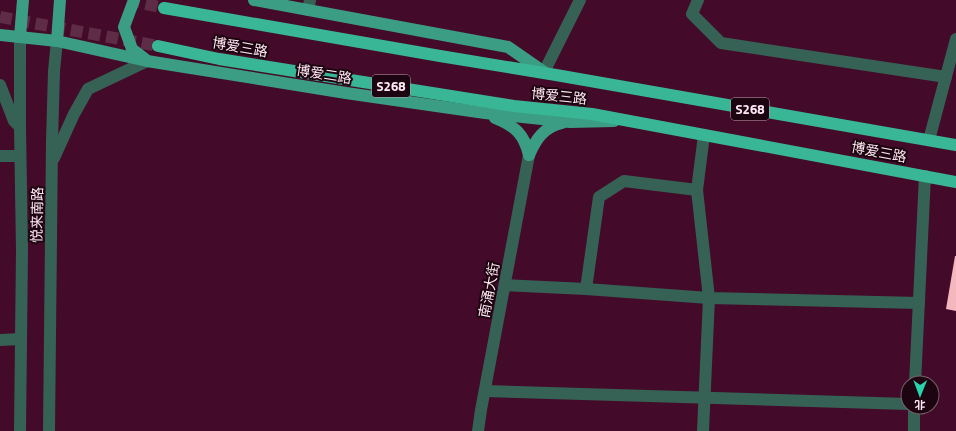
<svg xmlns="http://www.w3.org/2000/svg" width="956" height="431" font-family="'Titillium Web','Noto Sans SC',sans-serif">
<style>
.building{fill:#f4b7bd}
.lines{fill:none;stroke-linecap:round;stroke-linejoin:round}
.highway-tunnel{stroke:#5f2c47;stroke-width:12;stroke-dasharray:12 6;stroke-linecap:butt}
.minor{stroke:#366255;stroke-width:12}
.major{stroke:#3b9e84;stroke-width:12}
.highway{stroke:#38b696;stroke-width:12}
.labels{text-anchor:middle;stroke-width:4;stroke-linejoin:round;paint-order:stroke}
.shield{fill:#1c0510;stroke:#bba4ae;stroke-width:1}
.shield-label{font-size:13px;font-weight:bold;fill:#ffe8f1}
.street-label{font-size:14px;fill:#ffe8f1;stroke:#1c0510}
</style>
<rect width="100%" height="100%" fill="#430b29"/>
<polygon class="building" points="955,256 956,256 956,311 946,309"/>
<g class="lines">
<g class="highway-tunnel">
<polyline points="128,0 164,8"/>
<polyline points="0,17 158,46"/>
</g>
<g class="minor">
<polyline points="698,0 692,14 721,43 946,77"/>
<polyline points="308,10 310,0"/>
<polyline points="544,72 580,0"/>
<polyline points="0,85 14,121 20,127"/>
<polyline points="929,140 956,39"/>
<polyline points="0,156 20,156"/>
<polyline points="54,158 74,114 88,89 147,61"/>
<polyline points="505,285 586,289 709,298 919,303"/>
<polyline points="586,289 599,197 624,181 697,190"/>
<polyline points="0,340 21,339"/>
<polyline points="915,383 925,176"/>
<polyline points="485,391 908,404"/>
<polyline points="20,431 22,250 20,127 20,37"/>
<polyline points="49,431 52,142 54,71 57,41"/>
<polyline points="478,431 481,410 529,155"/>
<polyline points="703,431 709,298 697,190 704,135"/>
<polyline points="914,431 914,407"/>
</g>
<g class="major">
<polyline points="134,0 124,27 132,49 145,59"/>
<polyline points="254,0 508,47 544,72"/>
<polyline points="0,35 57,41 147,61 346,93 485,113 570,122 614,121"/>
<polyline points="20,37 23,0"/>
<polyline points="57,41 60,0"/>
<path d="M495 118C515 126 524 134 529 155"/>
<path d="M529 155C536 139 544 127 562 123"/>
</g>
<g class="highway">
<polyline points="164,8 440,56 556,75 956,145"/>
<polyline points="158,46 219,59 514,106 592,114 956,182"/>
</g>
</g>
<g class="labels">
<g class="shield">
<rect x="372" y="75" width="38" height="22" rx="3"/>
<rect x="731" y="98" width="38" height="22" rx="3"/>
</g>
<g class="shield-label">
<text x="391" y="91">S268</text>
<text x="750" y="114">S268</text>
</g>
<g class="street-label">
<text transform="translate(240 47) rotate(10)" y="5">博爱三路</text>
<text transform="translate(324 74) rotate(9)" y="5">博爱二路</text>
<text transform="translate(559 96) rotate(6)" y="5">博爱三路</text>
<text transform="translate(879 152) rotate(11)" y="5">博爱三路</text>
<text transform="translate(37 215) rotate(-89)" y="5">悦来南路</text>
<text transform="translate(489 290) rotate(-79)" y="5">南涌大街</text>
</g>
</g>
<g transform="translate(920 395) rotate(181)"><circle r="19" fill="#1c0510" stroke="#77606a"/>
<path d="M0-3L7 15L0 10L-7 15Z" fill="#27d5ad"/>
<text y="-6" font-size="11" font-weight="bold" text-anchor="middle" fill="#ffe8f1">北</text>
</g>
</svg>
